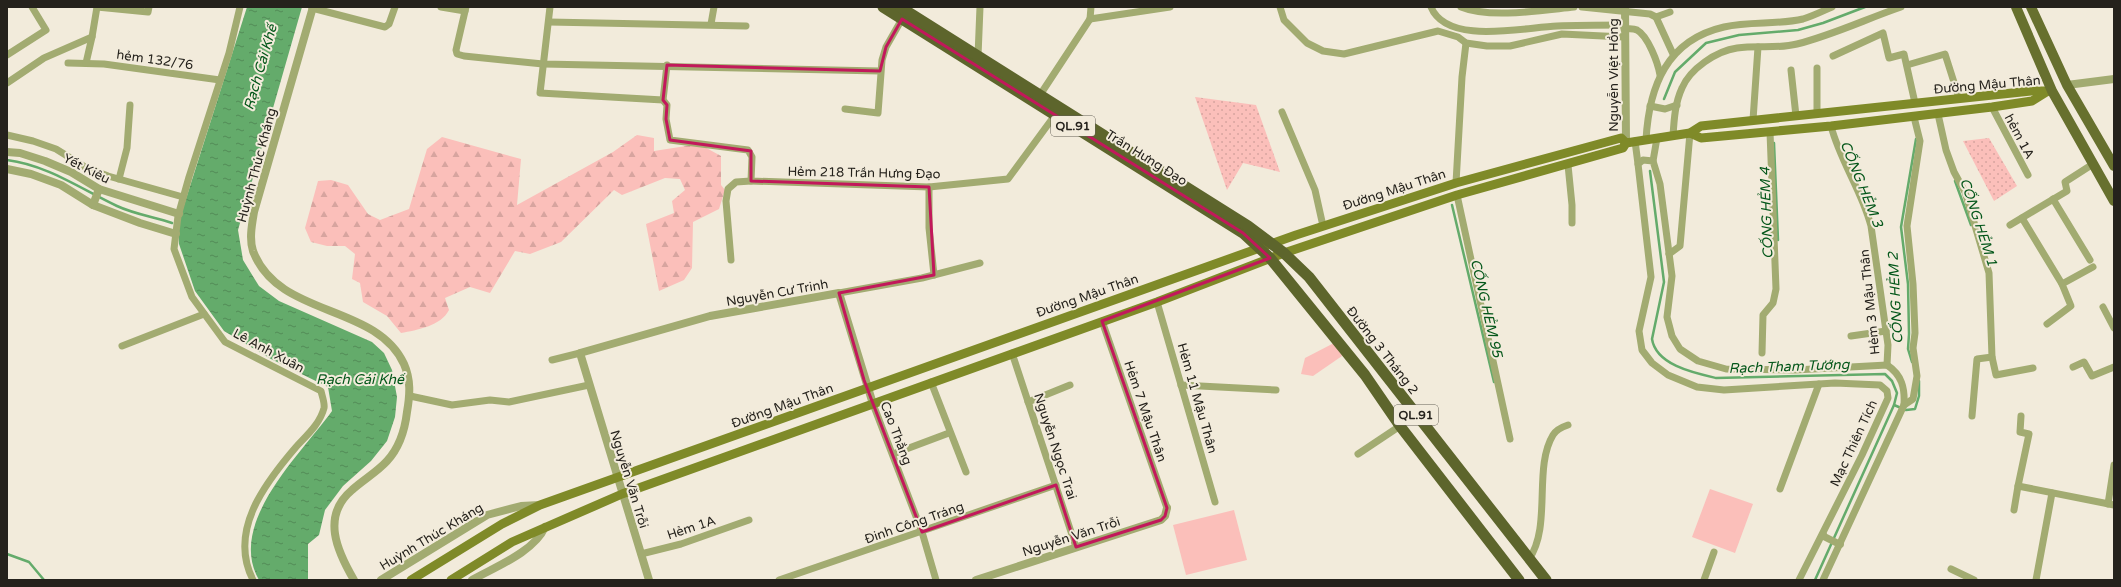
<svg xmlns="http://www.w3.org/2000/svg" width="2121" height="587" font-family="'Varela Round',sans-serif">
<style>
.grass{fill:url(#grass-dots)}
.forest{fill:url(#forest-firs)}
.pitch{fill:#fbbfba}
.water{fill:url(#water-ripples)}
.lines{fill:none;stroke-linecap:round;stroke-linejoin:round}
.stream{stroke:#64ab6b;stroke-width:2.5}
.minor{stroke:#a2ab71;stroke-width:7}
.tertiary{stroke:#a2ab71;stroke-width:8}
.secondary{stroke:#7f8a28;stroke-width:9}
.primary{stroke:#67702e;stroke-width:10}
.trunk{stroke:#5d652c;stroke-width:11}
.marked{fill:none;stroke:#c2185b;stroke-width:3;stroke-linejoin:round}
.labels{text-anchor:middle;stroke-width:4;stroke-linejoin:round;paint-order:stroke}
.shield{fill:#f2ebdb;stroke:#625e55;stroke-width:1}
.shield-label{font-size:12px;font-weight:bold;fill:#25221c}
.street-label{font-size:13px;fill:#25221c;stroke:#f2ebdb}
.water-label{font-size:14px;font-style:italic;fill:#04571a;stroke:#f2ebdb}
</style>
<defs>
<pattern id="grass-dots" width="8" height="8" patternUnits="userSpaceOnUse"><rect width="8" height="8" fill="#fbbfba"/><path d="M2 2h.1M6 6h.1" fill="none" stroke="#d7a49f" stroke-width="1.8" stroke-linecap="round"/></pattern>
<pattern id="forest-firs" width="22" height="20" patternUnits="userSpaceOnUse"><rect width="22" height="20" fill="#fbbfba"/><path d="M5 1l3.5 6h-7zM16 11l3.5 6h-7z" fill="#d7a49f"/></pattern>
<pattern id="water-ripples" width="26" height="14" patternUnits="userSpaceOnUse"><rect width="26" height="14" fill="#64ab6b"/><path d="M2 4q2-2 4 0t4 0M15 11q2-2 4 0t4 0" fill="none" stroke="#528b57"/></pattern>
</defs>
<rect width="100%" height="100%" fill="#f2ebdb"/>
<g class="grass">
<polygon points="1195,97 1256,105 1280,172 1243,163 1227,190"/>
<polygon points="1989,138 2017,186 1994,201 1963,141"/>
</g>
<path class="forest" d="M637 135 654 138V151L699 144 721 156V185L725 190 719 209 693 222 692 268 684 280 659 291 646 224 674 213 672 201 685 190 680 179 665 178 622 195 614 190 561 242 530 254 515 251 490 293 470 287 445 298 449 310C441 326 417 330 401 333L387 316 363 302 360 283 352 279 355 254 345 246H327L311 242 305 228 318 181 331 180 348 185 368 214 380 220 409 209 427 149 442 137 521 159 517 205 613 152Z"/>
<g class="pitch">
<polygon points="1334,343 1342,356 1313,376 1301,374 1305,358"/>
<polygon points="1710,489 1753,504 1735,553 1692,537"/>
<polygon points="1234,510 1247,560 1186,575 1173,525"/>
</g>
<path class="water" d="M247 7H302L238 230 243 260 259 286 279 301 372 342 384 353 392 370 397 397 395 417 387 441 371 461 343 486 325 510 319 535 308 544V580H259C226 523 302 453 332 411L328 387 271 359 224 331 195 291 179 244 178 224Z"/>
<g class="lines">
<g class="stream">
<polyline points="1664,99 1675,72 1706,43 1739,35 1798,30 1823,23 1865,7"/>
<polyline points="1774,143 1778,240"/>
<path d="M7 160C47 165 81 189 117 206 134 214 154 217 172 223"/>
<path d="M1650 171 1664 282 1652 339C1656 365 1694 373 1716 378L1885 374 1892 381 1897 393 1894 405 1815 580"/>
<polyline points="1955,181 1971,225"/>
<polyline points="1452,205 1494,382"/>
<polyline points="1912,362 1908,349 1909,334 1908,284 1901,227 1916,139"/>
<polyline points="1894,405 1906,410 1915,409 1919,396 1919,381"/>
<polyline points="7,554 29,562 44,580"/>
</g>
<g class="minor">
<polyline points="97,7 148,12 149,7"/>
<path d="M240 7 229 53 189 177 178 216 174 249 192 297 225 342 321 391C322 396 325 403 324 408 320 424 306 436 296 447 265 483 228 531 253 580"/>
<polyline points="441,7 465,11"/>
<polyline points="466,7 456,50 457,54 464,56 543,64 880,71"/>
<polyline points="550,7 540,93 663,100"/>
<polyline points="1280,7 1284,20 1307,43 1323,51 1344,54 1438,31 1458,37 1466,43 1487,46 1510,46 1562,34 1624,37"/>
<path d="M1431 7C1447 46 1525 27 1557 26 1579 25 1602 25 1624 25"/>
<path d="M1461 7C1490 19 1544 10 1574 7"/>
<polyline points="1582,7 1650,14 1656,17 1673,54"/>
<polyline points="312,8 385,27 389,24 395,7"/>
<polyline points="1656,17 1670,12"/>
<polyline points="1090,19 1170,7"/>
<polyline points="549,22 746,26"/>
<polyline points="711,24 714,7"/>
<path d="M1624 29C1628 29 1633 28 1637 30 1648 36 1658 63 1660 75"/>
<polyline points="7,55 46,30 32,7"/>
<polyline points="978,56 980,7"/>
<polyline points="1833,56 1883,33 1889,58 1904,54 1915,103"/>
<polyline points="68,63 104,64 220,80"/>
<polyline points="86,63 92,37"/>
<polyline points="667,65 663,100 667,105 666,119 670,140 748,150 752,157 751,181 929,187 1008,179 1055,115"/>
<polyline points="1907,65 1945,54 1959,98"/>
<polyline points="1817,68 1817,114"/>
<polyline points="1791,70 1796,116"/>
<polyline points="7,83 44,58 92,37 97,7"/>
<polyline points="1040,95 1090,19 1091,7"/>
<polyline points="1650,106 1665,109 1677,105"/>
<polyline points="1992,107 2028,175"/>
<polyline points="845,109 878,113 882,60 886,47 902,19"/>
<polyline points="1282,112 1315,190 1323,226"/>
<polyline points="1938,114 1946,150 1954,172 1965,192 1989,273 1992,357 1977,359 1972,416"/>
<polyline points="1753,120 1758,47"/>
<path d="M1831 126C1840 161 1862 191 1871 226L1888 345 1887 365"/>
<polyline points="7,135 33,141 56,149 85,167 108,176 183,197"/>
<path d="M1673 136C1674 120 1675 103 1682 88 1690 69 1716 51 1737 48 1757 45 1777 49 1797 44 1833 35 1866 19 1901 7"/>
<path d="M1646 140C1649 86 1667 40 1724 27 1750 21 1778 25 1803 19 1813 16 1823 11 1832 7"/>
<polyline points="1635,141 1638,164"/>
<polyline points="1653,161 1657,138"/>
<polyline points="1568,165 1572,205 1572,223"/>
<polyline points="119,179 127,148 130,105"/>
<polyline points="1456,183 1462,77 1466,43"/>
<polyline points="929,187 929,228 934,275"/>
<polyline points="1457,195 1510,439"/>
<polyline points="2053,199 2090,260"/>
<polyline points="2022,218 2062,284"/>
<polyline points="2010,225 2067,191 2065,182 2093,164"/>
<polyline points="1669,254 1680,246 1690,133"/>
<polyline points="731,260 726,201 728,189 736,182 751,181"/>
<polyline points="839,293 922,278 980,263"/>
<polyline points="1157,302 1215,502"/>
<polyline points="2103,307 2114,328"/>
<polyline points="1102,321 1167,508"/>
<polyline points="2047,324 2071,306 2062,284 2093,267"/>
<polyline points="1851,336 1886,331"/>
<polyline points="122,346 204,314"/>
<polyline points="1012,353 1076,547"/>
<polyline points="1762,353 1763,315 1773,303 1776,289 1770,132"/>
<polyline points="1992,357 1996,375 2033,368"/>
<polyline points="552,360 580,353"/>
<polyline points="2073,367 2084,362 2092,376 2114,367"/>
<polyline points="931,382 966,472"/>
<polyline points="1181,385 1276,390"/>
<polyline points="410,396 452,405 490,400 509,402 589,385"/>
<polyline points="1028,402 1070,385"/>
<polyline points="873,404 922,532 936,580"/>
<polyline points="1904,405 1913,399 1917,376 1913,348 1915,333 1913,284 1907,226 1920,141 1914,117"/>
<polyline points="2021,416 2020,432 2029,434 2018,486 2114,505"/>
<polyline points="893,454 949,433"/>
<polyline points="1358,454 1400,426"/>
<polyline points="1780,489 1819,384"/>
<polyline points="2108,504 2114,465"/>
<polyline points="2014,510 2018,486"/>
<polyline points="1823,536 1839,544"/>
<polyline points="641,554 681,544 749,520"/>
<path d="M1529 559C1552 526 1533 468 1553 435 1556 430 1562 427 1568 425"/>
<polyline points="1951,569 1974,580"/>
<polyline points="779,580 1056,485"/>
<polyline points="1704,580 1714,552"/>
<path d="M1799 580 1862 455 1888 398 1887 391 1880 385 1835 383 1724 390 1697 387 1668 375 1652 363 1642 350 1639 331 1651 277 1638 164 1643 160 1653 161 1660 184 1672 276 1667 317 1672 336 1680 349 1698 361 1726 369 1795 370 1887 365C1902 375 1905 388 1904 405L1823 580"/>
<polyline points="2036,580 2052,493"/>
</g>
<g class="tertiary">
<path d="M313 7 254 212C252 224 249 239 253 251 278 318 376 303 404 364 411 380 410 395 407 412 405 429 399 448 387 461 377 472 363 480 352 490 321 516 337 551 354 580"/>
<polyline points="1625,7 1626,143"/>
<polyline points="2067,85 2114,79"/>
<polyline points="7,152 20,153 45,161 71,172 99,189 179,214"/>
<polyline points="7,169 31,174 61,185 93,205 140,223 176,234"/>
<polyline points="93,205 99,189"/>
<polyline points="1823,535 1823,536"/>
<polyline points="1839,544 1840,544"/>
<polyline points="381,580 487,515 521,506 540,505"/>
<path d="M472 580C495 567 534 552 545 527"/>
<polyline points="649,580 580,353 710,316 839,293 873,404"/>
<polyline points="976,580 1161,520 1165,516 1167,508"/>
</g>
<g class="secondary">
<polyline points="1690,133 1701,138 1831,126 1992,107 2032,101 2048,91"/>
<polyline points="411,580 502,524 540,505 1296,235 1456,183 1621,138 1626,143 1690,133 1701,126 2031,91 2052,91"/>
<polyline points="451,580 512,542 622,494 1157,302 1284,253 1457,195 1623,148 1626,143"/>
</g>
<g class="primary">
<polyline points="2016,7 2052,91 2114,201"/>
<polyline points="2031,7 2067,85 2114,166"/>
</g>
<g class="trunk">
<polyline points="883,7 1243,233 1270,258 1365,375 1400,426 1519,580"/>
<polyline points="900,7 1248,226 1284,253 1309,277 1546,580"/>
</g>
</g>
<path class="marked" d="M902 19 1243 233 1270 258 1102 321 1167 508 1165 516 1161 520 1076 547 1056 485 922 532 864 380 839 293 934 275 929 187 751 181V151L670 140 666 119 667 105 663 100 667 65 880 71 886 47Z"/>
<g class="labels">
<g class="shield">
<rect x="1051" y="116" width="44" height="20" rx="3"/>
<rect x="1394" y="405" width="44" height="20" rx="3"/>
</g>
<g class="shield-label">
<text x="1073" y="130">QL.91</text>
<text x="1416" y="419">QL.91</text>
</g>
<g class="street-label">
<text transform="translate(155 59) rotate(8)" y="5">hẻm 132/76</text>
<text transform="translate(1613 75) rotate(-90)" y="5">Nguyễn Việt Hồng</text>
<text transform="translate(1987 84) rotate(-5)" y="5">Đường Mậu Thân</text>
<text transform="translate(2020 136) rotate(62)" y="5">hẻm 1A</text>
<text transform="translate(1147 157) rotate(32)" y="5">Trần Hưng Đạo</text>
<text transform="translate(256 165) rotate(-75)" y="5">Huỳnh Thúc Kháng</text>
<text transform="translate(87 168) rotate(27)" y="5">Yết Kiêu</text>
<text transform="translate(864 172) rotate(1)" y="5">Hẻm 218 Trần Hưng Đạo</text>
<text transform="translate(1394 189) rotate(-18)" y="5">Đường Mậu Thân</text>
<text transform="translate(777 292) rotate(-10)" y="5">Nguyễn Cư Trinh</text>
<text transform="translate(1087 295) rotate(-19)" y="5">Đường Mậu Thân</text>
<text transform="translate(1869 302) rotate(-96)" y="5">Hẻm 3 Mậu Thân</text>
<text transform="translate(269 350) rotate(28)" y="5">Lê Anh Xuân</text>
<text transform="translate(1383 350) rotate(52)" y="5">Đường 3 Tháng 2</text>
<text transform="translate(1198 398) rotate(74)" y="5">Hẻm 11 Mậu Thân</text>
<text transform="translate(782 405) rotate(-20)" y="5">Đường Mậu Thân</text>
<text transform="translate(1146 411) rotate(71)" y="5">Hẻm 7 Mậu Thân</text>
<text transform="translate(897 433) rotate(69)" y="5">Cao Thắng</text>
<text transform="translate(1853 443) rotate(-65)" y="5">Mạc Thiên Tích</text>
<text transform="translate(1056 446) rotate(72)" y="5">Nguyễn Ngọc Trai</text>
<text transform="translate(630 479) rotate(73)" y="5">Nguyễn Văn Trỗi</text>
<text transform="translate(914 522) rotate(-19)" y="5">Đinh Công Tráng</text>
<text transform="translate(691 527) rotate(-18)" y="5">Hẻm 1A</text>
<text transform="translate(431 536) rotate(-31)" y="5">Huỳnh Thúc Kháng</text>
<text transform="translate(1071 536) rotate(-18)" y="5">Nguyễn Văn Trỗi</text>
</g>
<g class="water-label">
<text transform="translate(260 67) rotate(-74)" y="5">Rạch Cái Khế</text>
<text transform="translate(1862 184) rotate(68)" y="5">CỐNG HẺM 3</text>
<text transform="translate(1766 213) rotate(-92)" y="5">CỐNG HẺM 4</text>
<text transform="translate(1979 222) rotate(72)" y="5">CỐNG HẺM 1</text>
<text transform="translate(1895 298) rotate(-93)" y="5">CỐNG HẺM 2</text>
<text transform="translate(1487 308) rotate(77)" y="5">CỐNG HẺM 95</text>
<text transform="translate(1789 366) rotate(-2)" y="5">Rạch Tham Tướng</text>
<text x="360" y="384">Rạch Cái Khế</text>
</g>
</g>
<rect width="2121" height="587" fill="none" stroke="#25221c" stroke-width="16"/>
</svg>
